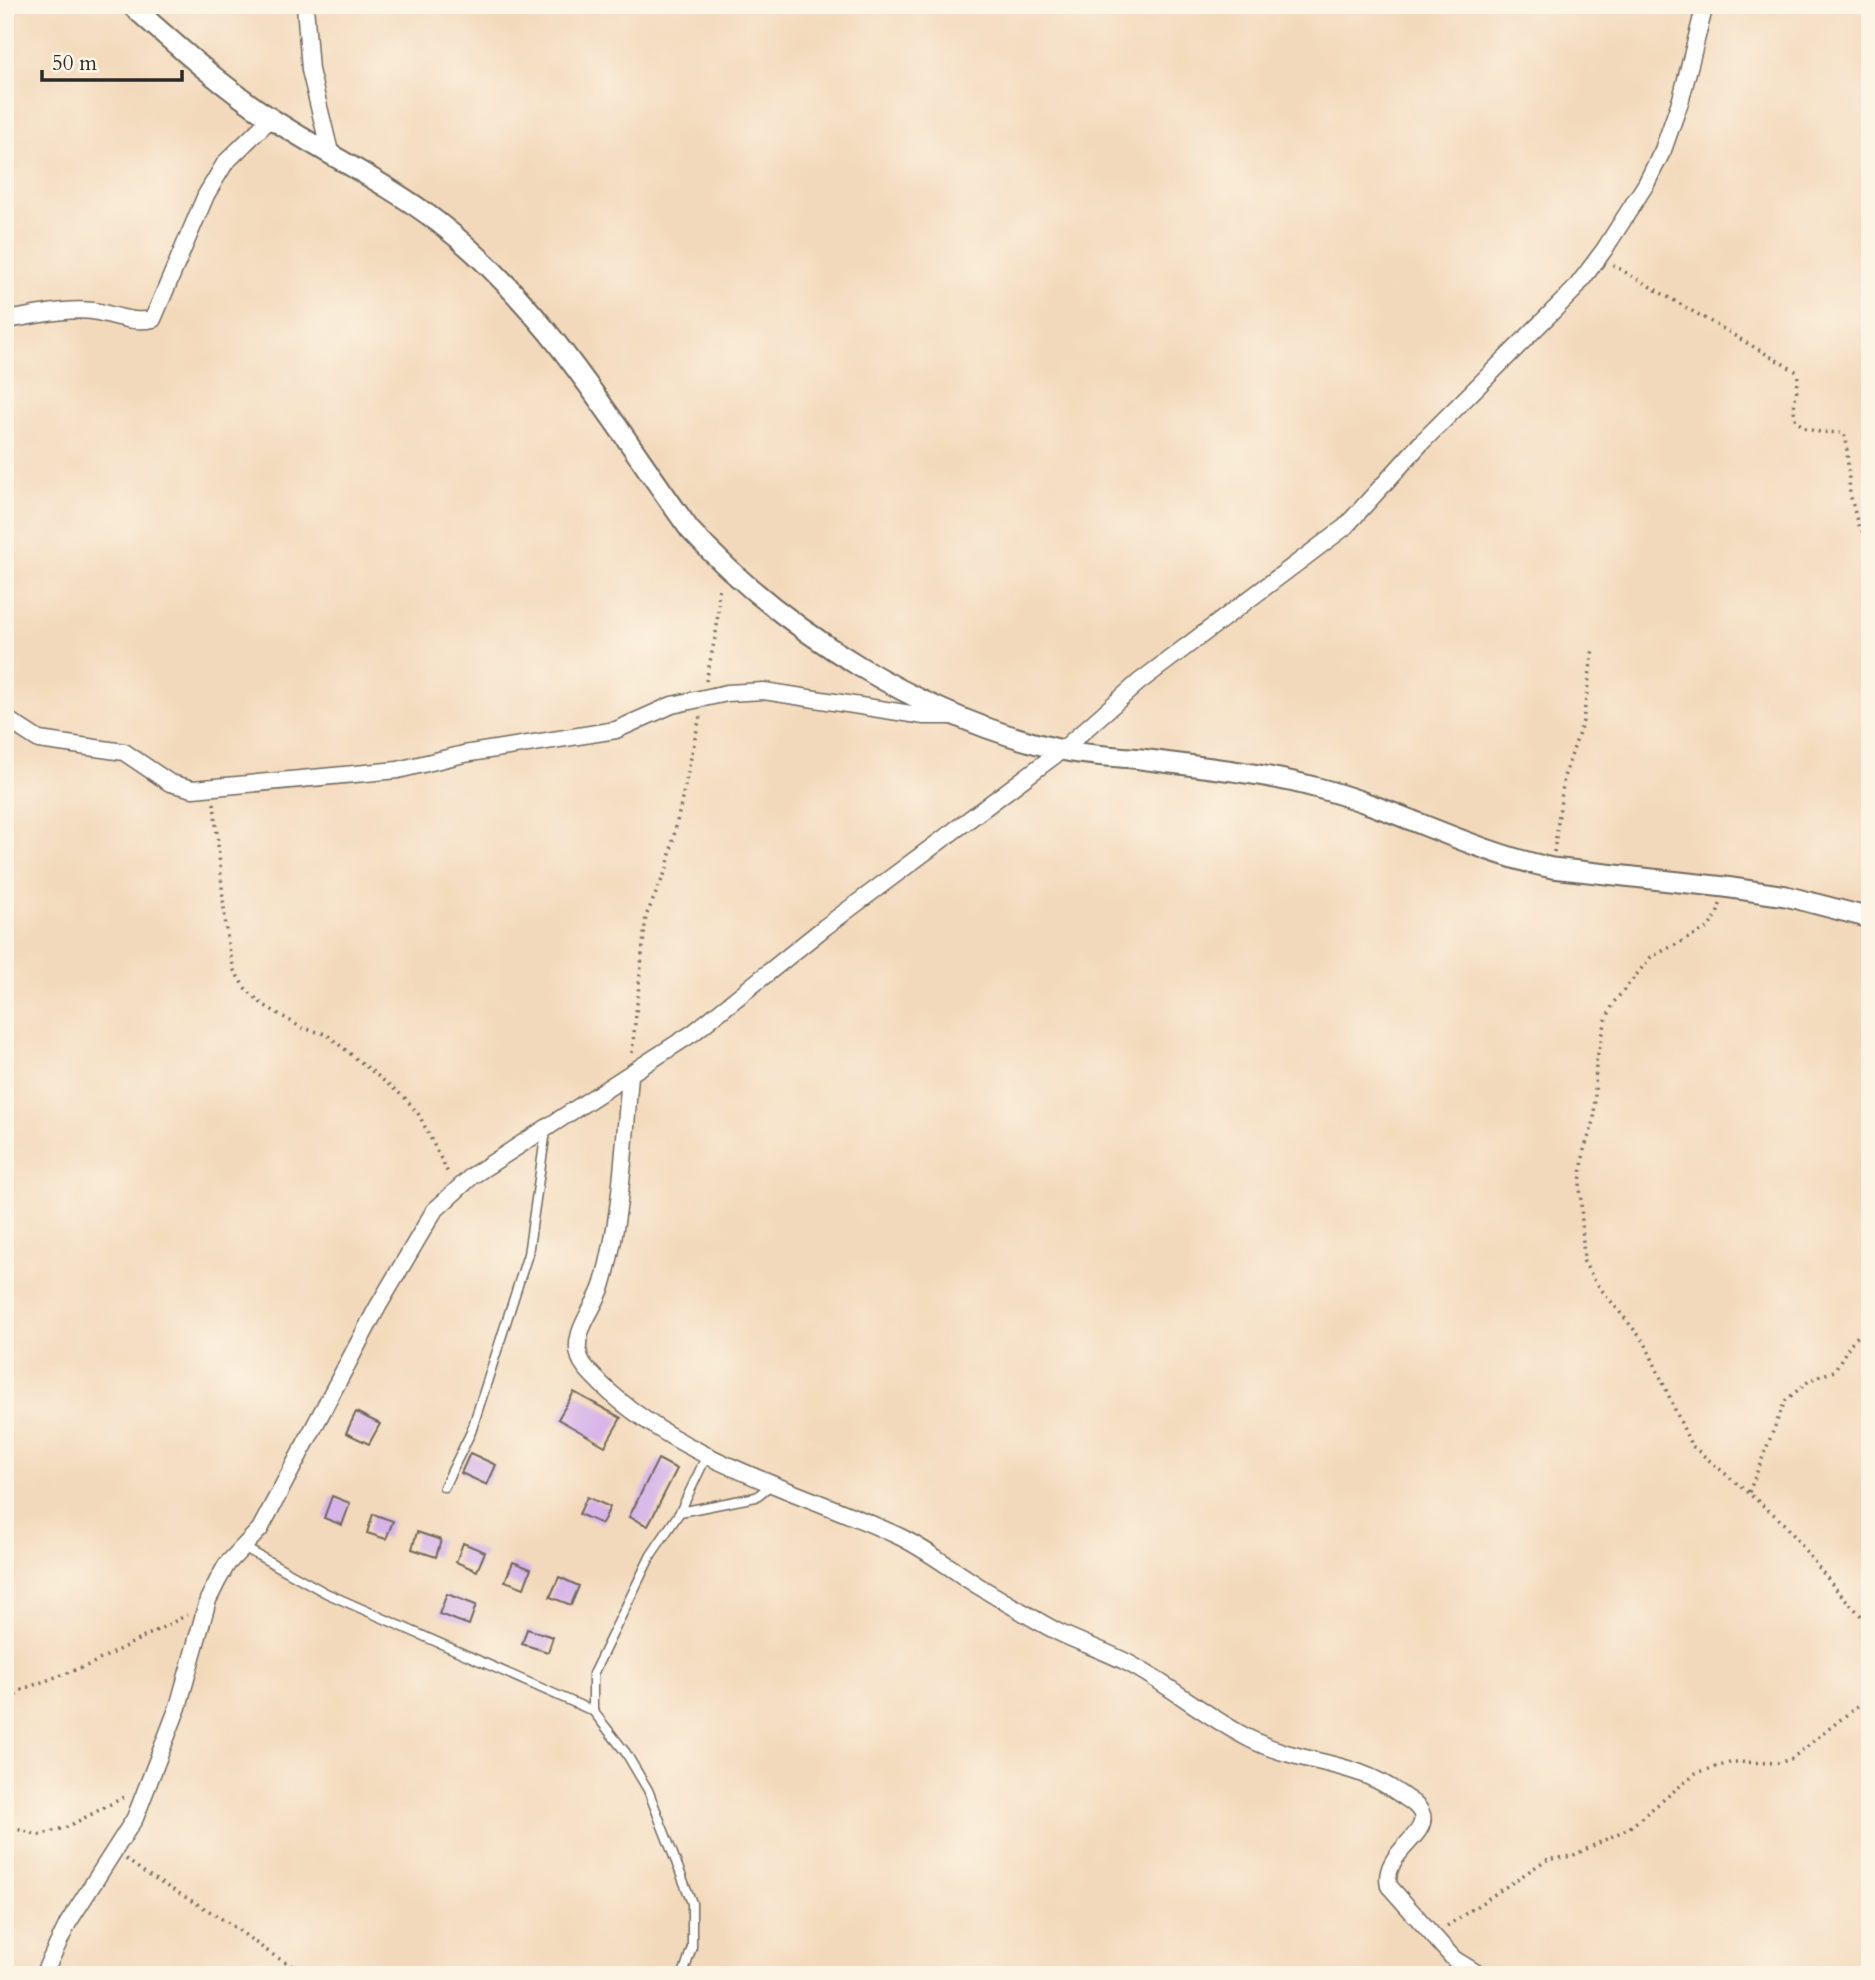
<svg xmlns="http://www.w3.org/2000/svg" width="1875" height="1980" font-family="Cardo,serif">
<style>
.building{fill:#d6b4e9}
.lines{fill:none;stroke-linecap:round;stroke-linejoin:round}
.service-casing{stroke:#71685d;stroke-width:11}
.minor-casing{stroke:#71685d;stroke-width:19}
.tertiary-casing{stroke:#71685d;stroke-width:23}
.path{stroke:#71685d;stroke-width:3.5;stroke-dasharray:2 5;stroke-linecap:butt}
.service{stroke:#fff;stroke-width:8}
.minor{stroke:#fff;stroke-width:16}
.tertiary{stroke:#fff;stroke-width:19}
</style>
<rect width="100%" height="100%" fill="#fcf5e5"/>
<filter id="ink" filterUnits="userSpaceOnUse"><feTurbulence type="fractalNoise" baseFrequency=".0143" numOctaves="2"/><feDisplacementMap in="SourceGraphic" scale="14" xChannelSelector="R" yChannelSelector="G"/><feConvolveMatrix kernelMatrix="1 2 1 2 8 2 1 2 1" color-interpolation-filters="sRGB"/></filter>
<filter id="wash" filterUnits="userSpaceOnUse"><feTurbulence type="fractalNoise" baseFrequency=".00686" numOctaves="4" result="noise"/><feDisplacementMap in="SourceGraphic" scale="28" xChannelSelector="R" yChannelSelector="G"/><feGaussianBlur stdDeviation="1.57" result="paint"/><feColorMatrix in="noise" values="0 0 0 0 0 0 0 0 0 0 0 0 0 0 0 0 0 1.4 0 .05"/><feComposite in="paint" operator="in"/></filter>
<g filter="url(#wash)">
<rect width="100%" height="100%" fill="#f3d9bb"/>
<g id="blocks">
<g class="building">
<polygon points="574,1392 621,1418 605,1446 558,1419"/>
<polygon points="356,1412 380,1424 369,1444 346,1433"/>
<polygon points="470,1453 496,1465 487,1485 461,1473"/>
<polygon points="658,1459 677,1469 648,1526 629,1517"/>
<polygon points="332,1496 350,1503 342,1525 324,1518"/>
<polygon points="587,1497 610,1507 602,1524 579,1514"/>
<polygon points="373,1514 393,1521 386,1539 367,1533"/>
<polygon points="417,1532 441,1540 436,1557 412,1549"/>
<polygon points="463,1543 485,1552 477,1571 456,1562"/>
<polygon points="513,1562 531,1569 524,1588 505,1581"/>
<polygon points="559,1577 579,1586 571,1605 550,1597"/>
<polygon points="447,1594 476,1605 469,1625 439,1614"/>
<polygon points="527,1629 553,1637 548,1652 522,1644"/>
</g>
</g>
</g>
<g filter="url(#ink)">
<use href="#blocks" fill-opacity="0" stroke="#71685d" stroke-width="2"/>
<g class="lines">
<defs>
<g id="service">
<polyline points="444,1487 471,1432 528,1254 546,1131"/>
<polyline points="680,1512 756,1497 771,1485"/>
<polyline points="243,1547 326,1593 593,1711"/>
<polyline points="683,1975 692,1947 692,1903 648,1790 626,1753 593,1711 593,1674 651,1555 680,1512 707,1455"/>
</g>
<g id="minor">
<polyline points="305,5 310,70 330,152"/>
<path d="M5 320C33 316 64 308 93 311 112 314 133 324 153 319L206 195 225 163 271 118"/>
<polyline points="5,718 39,740 124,752 170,783 193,789 398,770 464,754 616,730 672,705 727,693 764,691 924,716 953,716"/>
<path d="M630 1076C624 1143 622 1217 603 1283 597 1306 570 1333 580 1358 584 1369 594 1376 601 1384 681 1461 795 1489 894 1534 924 1547 952 1570 980 1587 1005 1602 1030 1617 1056 1631 1080 1643 1106 1651 1130 1664 1171 1686 1208 1718 1250 1739 1301 1765 1352 1759 1400 1794 1407 1799 1417 1804 1421 1812 1432 1835 1381 1852 1389 1886L1454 1959 1480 1975"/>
<polyline points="43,1975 68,1923 135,1818 178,1707 208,1600 218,1580 227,1564 260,1529 377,1308 434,1211 472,1176 693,1033 825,927 1062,750 1139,682 1345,527 1422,442 1574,290 1604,250 1646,184 1663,150 1681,99 1705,5"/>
</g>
<path id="tertiary" d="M131 5C176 45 221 86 272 119 326 154 387 183 439 223 544 304 613 424 690 530 784 632 927 720 1062 750 1088 756 1115 756 1141 759 1199 767 1261 772 1318 788 1398 809 1471 851 1552 868L1725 887 1786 896 1870 918"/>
</defs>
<use href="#service" class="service-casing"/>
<use href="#minor" class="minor-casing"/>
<use href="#tertiary" class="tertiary-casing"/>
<g class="path">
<path d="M1613 265 1797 372C1801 389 1790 401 1796 421L1807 429 1820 432 1843 433 1846 437 1850 494 1858 525 1870 542"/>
<polyline points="706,681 717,628 719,585"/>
<polyline points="214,803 227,939 234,970 244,987 262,1004 302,1028 326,1034 405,1098 419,1115 449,1175"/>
<polyline points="1554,852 1564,777 1583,721 1593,648"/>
<polyline points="1720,904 1717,915 1708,928 1651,957 1614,1002 1606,1020 1596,1062 1594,1121 1584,1150 1580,1183 1584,1262 1596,1283 1645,1343 1691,1445 1784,1523 1834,1587 1870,1625"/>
<polyline points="632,1053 646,916 667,868 700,716"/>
<polyline points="1749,1492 1785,1401 1810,1380 1834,1371 1851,1343 1870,1324"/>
<polyline points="5,1704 23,1689 89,1665 187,1615"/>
<polyline points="5,1826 39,1835 67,1827 126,1796"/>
<path d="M126 1859C158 1884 193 1900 227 1922 256 1942 280 1964 314 1975"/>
<polyline points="1447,1926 1546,1860 1572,1856 1629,1828 1696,1773 1733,1762 1779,1763 1791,1759 1870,1696"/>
</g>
<use href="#service" class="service"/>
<use href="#minor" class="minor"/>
<use href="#tertiary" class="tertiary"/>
</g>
</g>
<rect width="1875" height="1980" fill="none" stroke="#fcf5e5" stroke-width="28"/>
<path d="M42 70v10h140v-10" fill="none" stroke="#2b2b2b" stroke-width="3.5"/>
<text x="52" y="70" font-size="21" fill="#2b2b2b" stroke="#fcf5e5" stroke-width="5" paint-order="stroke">50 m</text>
</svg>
